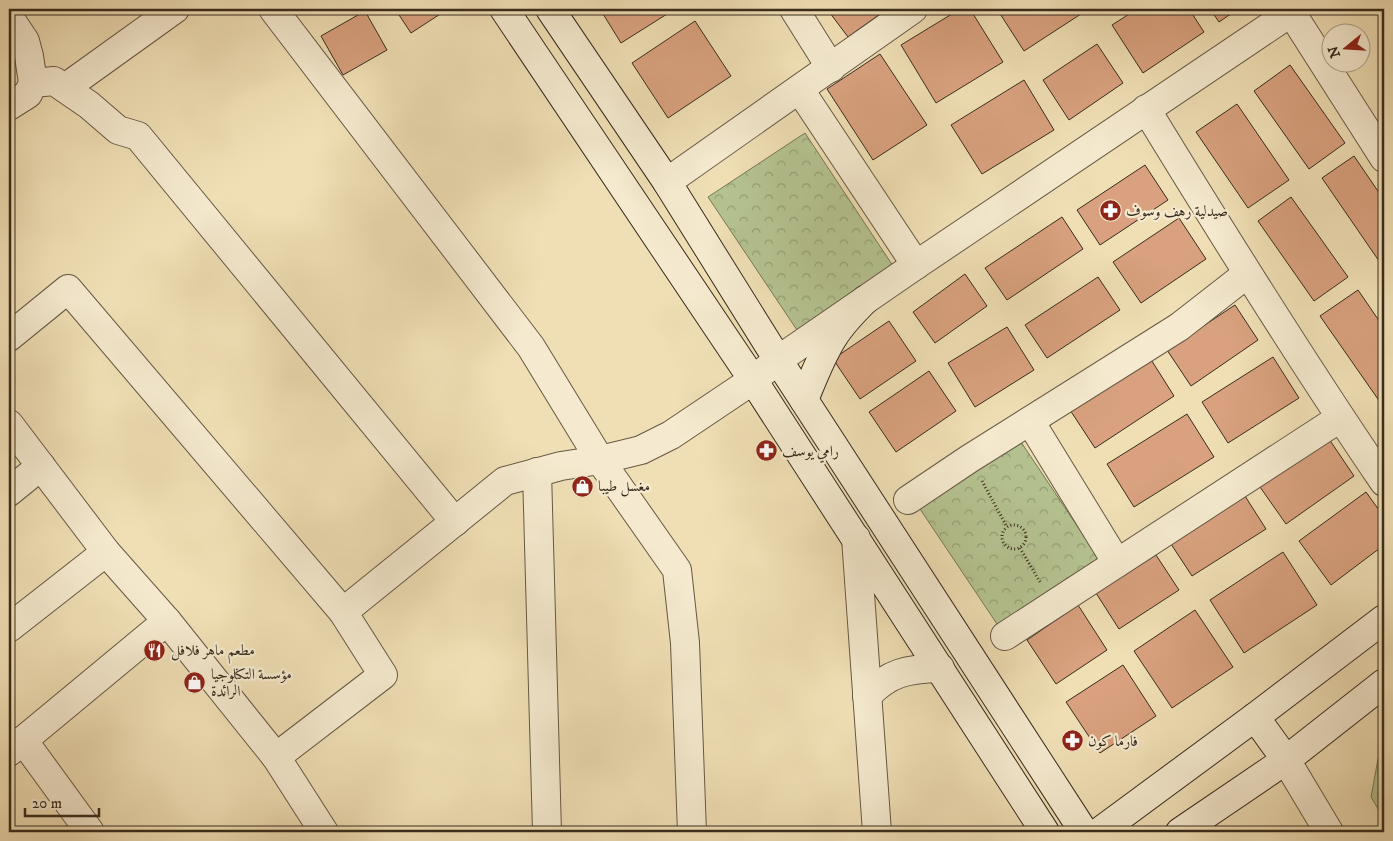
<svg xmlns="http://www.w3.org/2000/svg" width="1393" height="841" font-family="'IM FELL DW Pica',Amiri,serif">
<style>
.park{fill:url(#park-crowns);stroke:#767858}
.building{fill:#d9a17f;stroke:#382c1e}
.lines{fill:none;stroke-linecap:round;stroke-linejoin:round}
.street-casing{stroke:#665944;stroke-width:30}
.secondary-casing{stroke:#382c1e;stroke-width:30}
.path{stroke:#382c1e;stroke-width:3;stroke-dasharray:1 2.5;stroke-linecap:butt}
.street{stroke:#f5eacf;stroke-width:28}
.secondary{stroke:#f5eacf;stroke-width:28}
.labels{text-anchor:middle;stroke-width:4.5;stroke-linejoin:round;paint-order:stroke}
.poi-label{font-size:15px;fill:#382c1e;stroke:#f5eacf;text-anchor:start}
</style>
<defs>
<pattern id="park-crowns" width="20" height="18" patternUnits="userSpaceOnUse" patternTransform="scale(1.25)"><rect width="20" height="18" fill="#b5c391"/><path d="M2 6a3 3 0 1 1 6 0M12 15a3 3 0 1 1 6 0" fill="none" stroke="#949f76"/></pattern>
</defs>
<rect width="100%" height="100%" fill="#f0dfb5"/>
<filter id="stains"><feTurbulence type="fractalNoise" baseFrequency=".004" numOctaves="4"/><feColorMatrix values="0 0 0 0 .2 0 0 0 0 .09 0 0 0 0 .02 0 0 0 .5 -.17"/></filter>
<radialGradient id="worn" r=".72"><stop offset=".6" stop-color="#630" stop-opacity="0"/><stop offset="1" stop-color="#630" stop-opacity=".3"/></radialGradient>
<g class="park">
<polygon points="805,133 895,269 799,333 708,197"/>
<polygon points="1019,439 1100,560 999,627 918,506"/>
<polygon points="1384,741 1384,819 1371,797 1381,743"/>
</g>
<g class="building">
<polygon points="395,9 448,9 411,33"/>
<polygon points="600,9 675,9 621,43"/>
<polygon points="827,9 887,9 848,37"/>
<polygon points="960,9 970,9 1003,62 936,103 901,45"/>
<polygon points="997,9 1082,9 1084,12 1024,51"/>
<polygon points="1137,9 1189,9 1204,32 1143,73 1112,25"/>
<polygon points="1210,9 1238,9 1219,22"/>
<polygon points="365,11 387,50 343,75 321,36"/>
<polygon points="695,21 731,76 668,118 632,63"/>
<polygon points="1097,44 1123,83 1069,120 1043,80"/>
<polygon points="880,54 927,125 873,160 827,89"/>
<polygon points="1290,65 1345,143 1309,169 1254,91"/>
<polygon points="1024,80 1054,130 982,174 951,125"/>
<polygon points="1237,104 1289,180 1248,208 1196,132"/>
<polygon points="1354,156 1384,200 1384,257 1379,261 1322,178"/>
<polygon points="1145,165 1168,200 1100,245 1077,210"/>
<polygon points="1291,197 1348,277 1314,301 1258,221"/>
<polygon points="1062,217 1083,249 1007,300 985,268"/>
<polygon points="1179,218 1206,259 1141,303 1113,262"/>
<polygon points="965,274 987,306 935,343 913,312"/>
<polygon points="1098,277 1120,310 1047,358 1025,325"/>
<polygon points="1358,290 1384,328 1384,400 1380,402 1320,316"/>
<polygon points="1235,305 1258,340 1191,386 1167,350"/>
<polygon points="889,321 916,361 860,399 833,359"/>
<polygon points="1007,327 1034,370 975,407 948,363"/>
<polygon points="1273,357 1299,398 1228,443 1202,402"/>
<polygon points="1150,358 1174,396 1095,448 1070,410"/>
<polygon points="929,371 956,411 896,452 869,412"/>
<polygon points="1187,414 1214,457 1134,507 1107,464"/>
<polygon points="1329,439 1354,476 1286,524 1260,487"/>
<polygon points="1366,492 1384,517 1384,545 1331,585 1299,541"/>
<polygon points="1245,496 1266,529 1192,576 1171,544"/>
<polygon points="1283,552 1317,605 1244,653 1210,600"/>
<polygon points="1156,555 1179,590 1119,629 1096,593"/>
<polygon points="1078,605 1107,650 1056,684 1027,640"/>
<polygon points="1195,610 1233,667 1172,708 1134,651"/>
<polygon points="1123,665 1156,716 1100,753 1066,702"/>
</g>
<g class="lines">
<defs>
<g id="street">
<polyline points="273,9 531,347 600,460 677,570 685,643 692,832"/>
<polyline points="794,9 831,68"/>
<polyline points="1291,12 1384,158"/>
<polyline points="9,17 25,41 29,56 33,83 28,94 9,106"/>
<polyline points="33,83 54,81 89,105 118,130 138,136 455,522"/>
<polyline points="65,88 175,9"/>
<polyline points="800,90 916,265"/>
<path d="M1146 109C1223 235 1301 360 1384 482"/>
<polyline points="667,182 913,9"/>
<polyline points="9,337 68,289 343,612"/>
<polyline points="1030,421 1117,563"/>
<polyline points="9,424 106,552 167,621 276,757 324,832"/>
<polyline points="537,472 547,832"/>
<polyline points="9,492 41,466"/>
<polyline points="908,500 969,459 1179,327 1247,274"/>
<polyline points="856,538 877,832"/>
<polyline points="9,628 106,552"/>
<polyline points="1005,636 1340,418"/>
<path d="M867 696C889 672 908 669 940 668"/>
<polyline points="23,740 90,832"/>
<polyline points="9,752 167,621"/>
<polyline points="276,757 383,675 343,612 505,481 561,466 600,460 641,450 671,435 753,380 778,360 916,265 1296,9"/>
<polyline points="1286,760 1329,832"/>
</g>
<g id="secondary">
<polyline points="504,9 753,380 1045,832"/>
<polyline points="550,9 667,182 778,360 1084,832"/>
<path d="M804 400C813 378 821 356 834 336 843 322 854 311 865 300"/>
<polyline points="1255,717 1286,760"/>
<polyline points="1099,832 1255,717 1384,619"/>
<polyline points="1180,832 1286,760 1384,683"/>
</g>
</defs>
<use href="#street" class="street-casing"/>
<use href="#secondary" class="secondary-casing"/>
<g class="path">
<polyline points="982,481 1007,527"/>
<circle cx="1014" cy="537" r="12"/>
<polyline points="1020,548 1040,582"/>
</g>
<use href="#street" class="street"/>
<use href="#secondary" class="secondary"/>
</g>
<defs>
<symbol id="pharmacy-disc" viewBox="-11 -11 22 22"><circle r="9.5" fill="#8f2418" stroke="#f5eacf"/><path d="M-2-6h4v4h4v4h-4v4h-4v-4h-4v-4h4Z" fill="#fff"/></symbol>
<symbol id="shop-disc" viewBox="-11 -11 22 22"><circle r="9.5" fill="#8f2418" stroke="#f5eacf"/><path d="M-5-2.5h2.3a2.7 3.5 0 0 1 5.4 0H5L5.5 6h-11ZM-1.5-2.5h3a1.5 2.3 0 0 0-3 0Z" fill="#fff"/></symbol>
<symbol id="restaurant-disc" viewBox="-11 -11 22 22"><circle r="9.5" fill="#8f2418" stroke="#f5eacf"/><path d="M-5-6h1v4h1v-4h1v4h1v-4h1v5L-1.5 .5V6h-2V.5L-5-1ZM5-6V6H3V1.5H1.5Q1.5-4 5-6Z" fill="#fff"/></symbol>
</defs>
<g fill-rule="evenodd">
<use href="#pharmacy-disc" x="1098" y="198" width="25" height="25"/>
<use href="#pharmacy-disc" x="754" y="438" width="25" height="25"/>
<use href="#shop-disc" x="570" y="474" width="25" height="25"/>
<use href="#restaurant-disc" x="142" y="638" width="25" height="25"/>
<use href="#shop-disc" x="182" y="670" width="25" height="25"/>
<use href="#pharmacy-disc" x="1060" y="728" width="25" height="25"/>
</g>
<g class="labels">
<g class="poi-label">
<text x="1126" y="216">صيدلية رهف وسوف</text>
<text x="782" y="456">رامي يوسف</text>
<text x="598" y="491">مغسل طيبا</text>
<text x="171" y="655">مطعم ماهر فلافل</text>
<text x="211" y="679">مؤسسة التكنلوجيا<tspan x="211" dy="17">الرائدة</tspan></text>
<text x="1088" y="746">فارما كون</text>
</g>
</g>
<rect width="1393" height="841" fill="none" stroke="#f0dfb5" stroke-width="30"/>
<rect x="10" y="10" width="1373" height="821" fill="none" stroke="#382c1e" stroke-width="2.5"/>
<rect x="15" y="15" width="1363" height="811" fill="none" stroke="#382c1e"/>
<g transform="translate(1346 48) rotate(252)"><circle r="24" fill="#f5eacf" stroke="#a99e88"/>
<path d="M0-4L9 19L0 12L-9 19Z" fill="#8f2418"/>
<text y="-8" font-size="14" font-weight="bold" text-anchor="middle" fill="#382c1e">N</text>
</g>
<path d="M25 808v8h74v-8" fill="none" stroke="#382c1e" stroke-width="2.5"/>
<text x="32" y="808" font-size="15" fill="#382c1e" stroke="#f5eacf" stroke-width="4" paint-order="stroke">20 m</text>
<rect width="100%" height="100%" filter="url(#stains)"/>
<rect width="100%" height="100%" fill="url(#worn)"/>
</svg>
